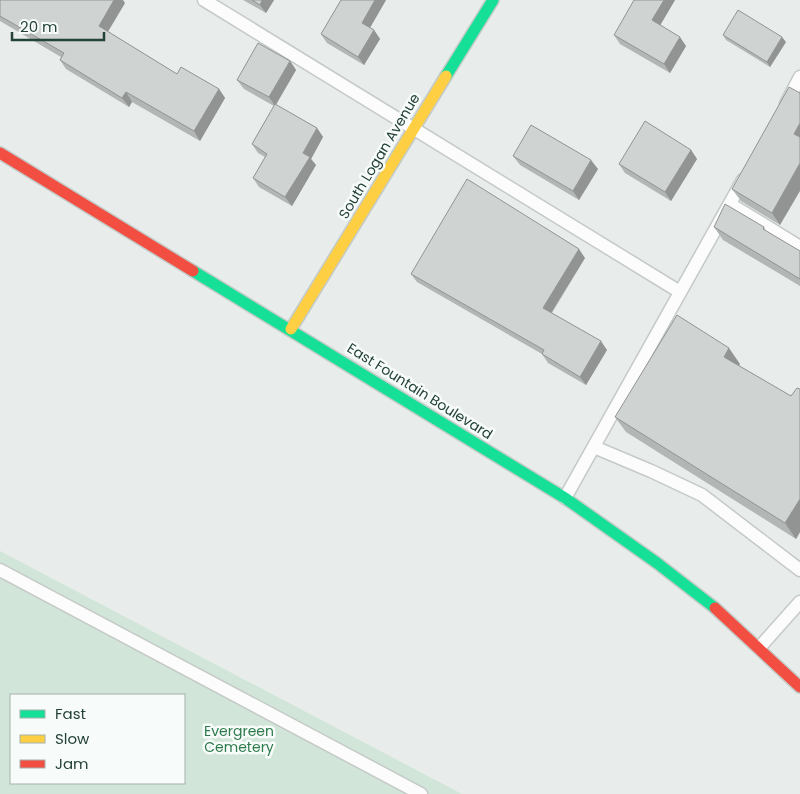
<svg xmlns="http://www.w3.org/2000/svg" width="800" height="794" font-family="Poppins,sans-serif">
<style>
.green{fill:#d1e6d8;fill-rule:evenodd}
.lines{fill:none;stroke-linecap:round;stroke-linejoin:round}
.lane-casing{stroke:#c5cac8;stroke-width:15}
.fast-casing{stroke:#c3cbc8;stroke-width:14}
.slow-casing{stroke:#c3cbc8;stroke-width:14}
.jam-casing{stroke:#c3cbc8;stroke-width:14}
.lane{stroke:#fcfcfc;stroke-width:12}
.fast{stroke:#16e098;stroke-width:11}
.slow{stroke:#ffcf43;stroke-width:11}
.jam{stroke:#f24e42;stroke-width:11}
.wall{fill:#b2b6b5}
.shaded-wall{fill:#919493}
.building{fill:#cfd4d2;stroke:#919493}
.labels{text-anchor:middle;stroke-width:5;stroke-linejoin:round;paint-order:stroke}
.street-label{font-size:14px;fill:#24423a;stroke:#f7fbf9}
.park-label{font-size:14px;fill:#2d7a4b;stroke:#f7fbf9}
</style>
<rect width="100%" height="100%" fill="#e8edeb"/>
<path class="green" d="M0 551 462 794H0ZM11 695H184V783H11Z"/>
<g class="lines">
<defs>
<g id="lane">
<polyline points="204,0 680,292"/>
<polyline points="786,104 800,77"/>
<polyline points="730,204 800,247"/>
<polyline points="594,447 651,471 702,495 800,570"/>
<polyline points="565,498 743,180"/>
<polyline points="0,570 421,794"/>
<polyline points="759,648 800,602"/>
</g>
<g id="fast">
<polyline points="446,76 493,0"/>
<polyline points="193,271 565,498 657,563 715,608"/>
</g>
<polyline id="slow" points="291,329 446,76"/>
<g id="jam">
<polyline points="0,153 193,271"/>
<polyline points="715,608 800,687"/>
</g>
</defs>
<use href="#lane" class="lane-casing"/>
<use href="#fast" class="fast-casing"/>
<use href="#slow" class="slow-casing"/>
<use href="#jam" class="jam-casing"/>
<use href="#lane" class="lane"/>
<use href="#fast" class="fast"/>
<use href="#slow" class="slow"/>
<use href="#jam" class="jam"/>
</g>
<g class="wall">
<polygon points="0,0 125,3 108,32 177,74 219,89 225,98 200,141 132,102 129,107 66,69 60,60 61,57 0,21"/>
<polygon points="243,0 274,0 266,13"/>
<polygon points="341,0 386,0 370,28 374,30 380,39 364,65 327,43 321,34"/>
<polygon points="675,0 660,25 686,46 670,73 620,44 614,35"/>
<polygon points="723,35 786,42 770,67 726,40"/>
<polygon points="290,61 296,70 276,105 317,128 323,137 311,159 316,165 292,206 259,187 253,178 265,157 258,153 252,144 274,106 244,89 237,80"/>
<polygon points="800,93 780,225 741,201 732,189"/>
<polygon points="691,150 697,159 671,201 625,173 619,164"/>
<polygon points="513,156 598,169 579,200 520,165"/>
<polygon points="714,227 764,227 766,231 800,251 800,286 723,240"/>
<polygon points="585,258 552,313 607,350 586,385 548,363 542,354 417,282 411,274"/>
<polygon points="740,364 739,366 791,396 800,389 800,532 796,539 626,432 615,417"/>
</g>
<g class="shaded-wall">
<polygon points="114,0 123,0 125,3 105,36 99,26"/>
<polygon points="262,0 274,0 266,13 260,5"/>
<polygon points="375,0 386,0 368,31 362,23"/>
<polygon points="664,0 675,0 658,29 652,20"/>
<polygon points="374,30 380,39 364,65 358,57"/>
<polygon points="680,37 686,46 670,73 664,64"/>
<polygon points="782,37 786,42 770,67 767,62"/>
<polygon points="290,61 296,70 275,106 269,97"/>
<polygon points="219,89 225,98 200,141 194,131"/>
<polygon points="126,92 132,102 129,107 122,98"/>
<polygon points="800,123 800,143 794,134"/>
<polygon points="317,128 323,137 311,159 316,165 292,206 285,197 303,153"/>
<polygon points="691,150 697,159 671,201 665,192"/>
<polygon points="591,160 598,169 579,200 573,191"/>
<polygon points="800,163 800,191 780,225 772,213"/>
<polygon points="579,249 585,258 549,316 543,308"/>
<polygon points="601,341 607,350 586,385 580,377"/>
<polygon points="729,348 740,364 735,373 724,357"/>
<polygon points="800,499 800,532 796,539 785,523"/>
</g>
<g class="building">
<polygon points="0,0 114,0 99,26 177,74 181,67 219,89 194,131 126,92 122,98 60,60 64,53 0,16"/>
<polygon points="252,0 262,0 260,5"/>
<polygon points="341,0 375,0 362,23 374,30 358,57 321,34"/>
<polygon points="634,0 664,0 652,20 680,37 664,64 614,35"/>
<polygon points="738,10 782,37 767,62 723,35"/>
<polygon points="258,43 290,61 269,97 237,80"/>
<polygon points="789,87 800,93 800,123 794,134 800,137 800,163 772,213 732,189"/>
<polygon points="275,104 317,128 303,153 310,157 285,197 253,178 267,154 252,144"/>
<polygon points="645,121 691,150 665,192 619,164"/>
<polygon points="531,125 591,160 573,191 513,156"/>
<polygon points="467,179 579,249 543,308 601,341 580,377 542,354 544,350 411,274"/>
<polygon points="725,204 764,227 763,229 800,251 800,279 714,227"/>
<polygon points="677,315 729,348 724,357 791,396 797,388 800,389 800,499 785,523 615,417"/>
</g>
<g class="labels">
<g class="street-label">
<text transform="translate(379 156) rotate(-59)" y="5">South Logan Avenue</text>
<text transform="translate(420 391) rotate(32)" y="5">East Fountain Boulevard</text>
</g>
<g class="park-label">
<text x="239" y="736">Evergreen<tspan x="239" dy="16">Cemetery</tspan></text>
</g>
</g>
<rect x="10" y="694" width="175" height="90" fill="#f7fbf9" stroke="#a3b1ad"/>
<rect x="20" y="710" width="25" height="8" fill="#16e098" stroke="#a3b1ad"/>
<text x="55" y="719" font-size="15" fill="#24423a">Fast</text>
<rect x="20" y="735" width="25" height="8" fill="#ffcf43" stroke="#a3b1ad"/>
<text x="55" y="744" font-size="15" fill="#24423a">Slow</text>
<rect x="20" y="760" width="25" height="8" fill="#f24e42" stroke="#a3b1ad"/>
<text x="55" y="769" font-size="15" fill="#24423a">Jam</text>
<path d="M12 32v8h92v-8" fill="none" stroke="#24423a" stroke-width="2.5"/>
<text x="20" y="32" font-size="15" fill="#24423a" stroke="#f7fbf9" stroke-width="4" paint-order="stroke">20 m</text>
</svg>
